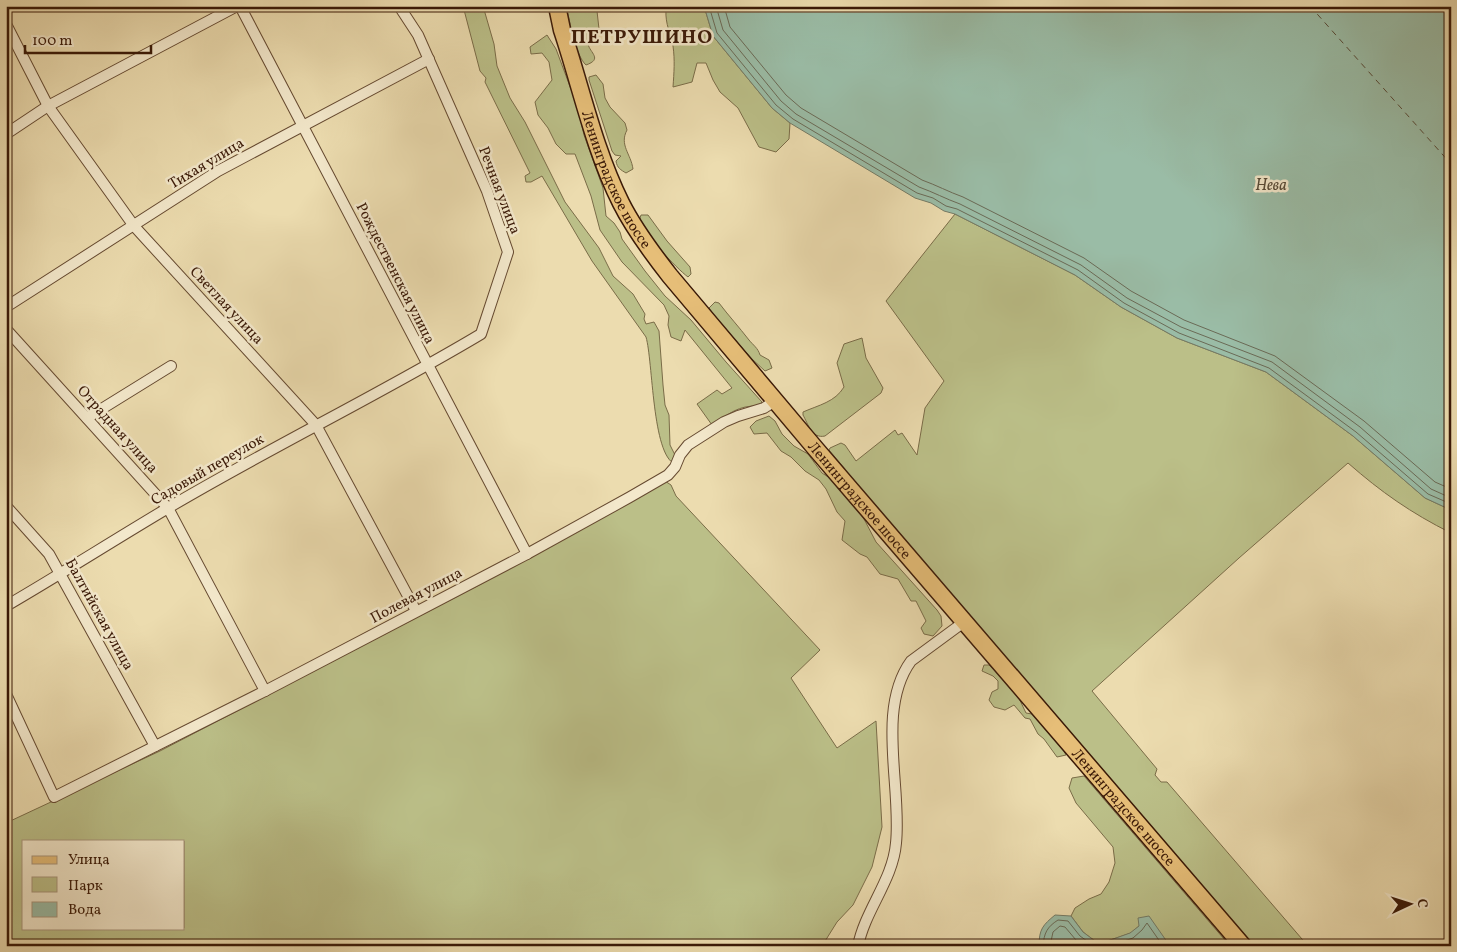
<svg xmlns="http://www.w3.org/2000/svg" width="1457" height="952" font-family="Vollkorn,serif">
<style>
.green{fill:#bbbf88;stroke:#7a6c48;fill-rule:evenodd}
.water{fill:#9abca6;stroke:#747b66}
.lines{fill:none;stroke-linecap:round;stroke-linejoin:round}
.shore{stroke:#6a6a56;stroke-width:1}
.ferry{stroke:#574a37;stroke-width:1;stroke-dasharray:6 5;stroke-linecap:butt}
.street-casing{stroke:#664a31;stroke-width:12}
.primary-casing{stroke:#3a1907;stroke-width:19}
.street{stroke:#f3e8cb;stroke-width:10}
.primary{stroke:#e6be78;stroke-width:16}
.labels{text-anchor:middle;stroke-width:5;stroke-linejoin:round;paint-order:stroke}
.street-label{font-size:15px;fill:#3a1907;stroke:#f3e8cb}
.water-label{font-size:16px;font-style:italic;fill:#574a37;stroke:#f3e8cb}
.district-label{font-size:20px;font-weight:bold;letter-spacing:1px;fill:#3a1907;stroke:#f3e8cb}
</style>
<rect width="100%" height="100%" fill="#ecdcaf"/>
<filter id="stains"><feTurbulence type="fractalNoise" baseFrequency=".004" numOctaves="4"/><feColorMatrix values="0 0 0 0 .2 0 0 0 0 .09 0 0 0 0 .02 0 0 0 .5 -.17"/></filter>
<radialGradient id="worn" r=".72"><stop offset=".6" stop-color="#630" stop-opacity="0"/><stop offset="1" stop-color="#630" stop-opacity=".3"/></radialGradient>
<g class="green">
<path d="M463 6H483L494 44 497 66 510 98 525 122 565 202 599 248 613 276 633 294 645 314 644 319 646 324 654 322 659 331 663 385 665 405 669 415 670 445 676 457 675 464C652 455 653 361 646 337L592 261 542 176 531 182H526L525 176 530 173 485 82 486 78 480 71Z"/>
<path d="M566 6H586L597 11 599 29 589 35C589 37 588 42 588 44 590 53 603 59 586 65 575 55 570 21 566 6Z"/>
<path d="M672 6H704L713 36 772 108 790 123 789 139 776 152 759 147 738 108 720 92 713 80 706 63H697L692 82 673 87C674 73 675 60 673 46 671 34 665 24 666 10Z"/>
<path d="M547 35 556 49 578 108 584 135 603 188 606 216 614 223 620 232 622 239 645 271 665 296 691 320 726 362 762 402 759 406C738 405 729 414 712 425L697 404 717 390 722 394 732 388 685 330 681 341 671 337 668 325 669 316 664 305 622 262 600 230 591 196 575 154H566L556 144 548 128 538 115 535 102 552 80 549 62 542 53 531 54 530 47Z"/>
<path d="M596 75 603 84 605 98 610 107 625 123 627 130C619 145 631 154 633 169L626 173C621 170 617 168 616 161L621 156 615 155 612 151 589 80V77Z"/>
<path d="M955 214 1075 275 1121 307 1177 338 1266 372 1353 436 1425 498 1451 510V533C1411 513 1381 492 1348 463L1239 558 1092 691 1157 769 1155 775 1161 782H1167L1308 946H1254L843 471 845 469 829 450 830 448 841 443 845 445 856 461 895 430 898 435 902 433 917 455 925 408 944 381 886 301Z"/>
<path d="M641 215H648L667 241 690 267 691 274 688 277C676 268 642 232 640 218Z"/>
<path d="M715 302 719 303C728 315 739 327 749 340 753 345 758 348 760 355L769 360 772 368 765 371 752 359 715 317 709 308Z"/>
<path d="M862 338 866 358 883 388 881 393 825 436C812 439 808 424 803 415V412C819 405 835 402 844 387L837 363 844 344Z"/>
<polygon points="769,416 775,421 782,434 794,446 808,454 822,473 836,482 849,501 863,517 876,542 937,610 941,616 942,626 933,636 924,634 921,628 926,621 916,601 911,601 898,579 880,574 867,557 860,554 842,540 845,521 837,512 826,489 819,480 805,471 791,457 781,451 767,433 754,434 750,427 756,421"/>
<path d="M665 481 671 485 676 496 820 650 791 678 837 748 876 721 882 827 872 867 853 905 837 922 822 946H6V823L160 751 481 584 632 501ZM24 841H184V928H24Z"/>
<path d="M984 665H989L1015 690 1026 713 1032 714C1043 728 1060 738 1066 755L1057 757 1044 739 1038 734 1030 719 1025 718 1014 705 1005 710 994 707 989 700 992 692 998 689V681L993 676 982 671Z"/>
<polygon points="1084,776 1230,946 1170,946 1162,936 1139,926 1131,933 1099,944 1083,932 1071,916 1075,908 1089,899 1101,894 1109,882 1115,863 1113,847 1076,803 1069,788 1072,778"/>
</g>
<g class="water">
<polygon points="704,6 1449,6 1451,8 1451,510 1425,498 1353,436 1266,372 1177,338 1121,307 1075,275 955,214 944,211 931,203 915,198 790,123 772,108 713,36"/>
<path d="M1055 915 1071 916 1083 932 1099 944 1130 933 1139 926 1138 918 1149 916 1170 946H1039C1039 929 1043 925 1055 915Z"/>
</g>
<g class="lines">
<g class="shore">
<polyline points="709,6 717,33 776,105 793,119 917,193 933,198 946,206 957,209 1078,270 1124,303 1179,333 1269,368 1356,432 1428,494 1451,504"/>
<path d="M716 6 723 30 781 101 796 114 919 187C933 192 946 199 960 204L1081 265 1127 298 1181 327 1272 362 1360 427 1431 489 1451 498"/>
<path d="M724 6 730 27 786 95 801 108 922 180C936 185 949 192 963 197L1084 258 1131 291 1184 320 1275 356 1364 421 1435 482 1451 489"/>
<path d="M1043 946C1044 933 1047 927 1058 920L1068 921 1080 936 1094 946"/>
<polyline points="1050,946 1053,932 1060,926 1065,927 1076,940 1083,946"/>
<polyline points="1109,946 1133,938 1142,930 1147,923 1163,946"/>
</g>
<polyline class="ferry" points="1310,6 1451,164"/>
<defs>
<g id="street">
<polyline points="240,6 527,554"/>
<polyline points="6,24 48,106 134,226 316,425 416,611"/>
<polyline points="6,134 48,106 237,6"/>
<polyline points="6,307 218,171 429,59"/>
<polyline points="6,329 168,508 265,691"/>
<polyline points="87,418 171,366"/>
<polyline points="6,506 49,554 155,746"/>
<path d="M6 606C61 574 114 540 168 508 271 447 379 395 481 334L508 252 487 191 418 35 399 6"/>
<polyline points="6,694 54,797 265,691 527,554 630,497 668,475 675,467 680,455 688,445 724,422 738,416 764,408 775,401"/>
<path d="M858 946C865 910 893 880 896 843 902 787 876 709 911 661L964 622"/>
</g>
<g id="primary">
<path id="s1" d="M557 6 562 30C581 87 594 149 621 203 634 229 652 253 670 276L815 448 1243 946"/>
</g>
</defs>
<use href="#street" class="street-casing"/>
<use href="#primary" class="primary-casing"/>
<use href="#street" class="street"/>
<use href="#primary" class="primary"/>
</g>
<g class="labels">
<g class="street-label">
<text transform="translate(206 163) rotate(-31)" y="5">Тихая улица</text>
<text dy="5" stroke="none"><textPath href="#s1" startOffset="184">Ленинградское шоссе</textPath></text>
<text transform="translate(500 190) rotate(69)" y="5">Речная улица</text>
<text transform="translate(396 273) rotate(63)" y="5">Рождественская улица</text>
<text transform="translate(227 305) rotate(47)" y="5">Светлая улица</text>
<text transform="translate(118 429) rotate(48)" y="5">Отрадная улица</text>
<text transform="translate(207 469) rotate(-30)" y="5">Садовый переулок</text>
<text dy="5" stroke="none"><textPath href="#s1" startOffset="589">Ленинградское шоссе</textPath></text>
<text transform="translate(416 595) rotate(-28)" y="5">Полевая улица</text>
<text transform="translate(100 614) rotate(61)" y="5">Балтийская улица</text>
<text dy="5" stroke="none"><textPath href="#s1" startOffset="994">Ленинградское шоссе</textPath></text>
</g>
<g class="water-label">
<text x="1271" y="190">Нева</text>
</g>
<g class="district-label">
<text x="642" y="43">ПЕТРУШИНО</text>
</g>
</g>
<rect width="1457" height="952" fill="none" stroke="#ecdcaf" stroke-width="25"/>
<rect x="8" y="8" width="1442" height="937" fill="none" stroke="#3a1907" stroke-width="2.5"/>
<rect x="12" y="12" width="1432" height="927" fill="none" stroke="#3a1907"/>
<rect x="22" y="840" width="162" height="90" fill="#f3e8cb" stroke="#a9957d"/>
<rect x="32" y="856" width="25" height="8" fill="#e6be78" stroke="#a9957d"/>
<text x="68" y="864" font-size="15" fill="#3a1907">Улица</text>
<rect x="32" y="877" width="25" height="15" fill="#bbbf88" stroke="#a9957d"/>
<text x="68" y="890" font-size="15" fill="#3a1907">Парк</text>
<rect x="32" y="902" width="25" height="15" fill="#9abca6" stroke="#a9957d"/>
<text x="68" y="914" font-size="15" fill="#3a1907">Вода</text>
<g transform="translate(1410 904) rotate(86)" stroke="#f3e8cb" stroke-width="4" paint-order="stroke">
<path d="M0-4L9 19L0 12L-9 19Z" fill="#3a1907"/>
<text y="-8" font-size="14" font-weight="bold" text-anchor="middle" fill="#3a1907">С</text>
</g>
<path d="M25 45v8h126v-8" fill="none" stroke="#3a1907" stroke-width="2.5"/>
<text x="32" y="45" font-size="15" fill="#3a1907" stroke="#f3e8cb" stroke-width="4" paint-order="stroke">100 m</text>
<rect width="100%" height="100%" filter="url(#stains)"/>
<rect width="100%" height="100%" fill="url(#worn)"/>
</svg>
